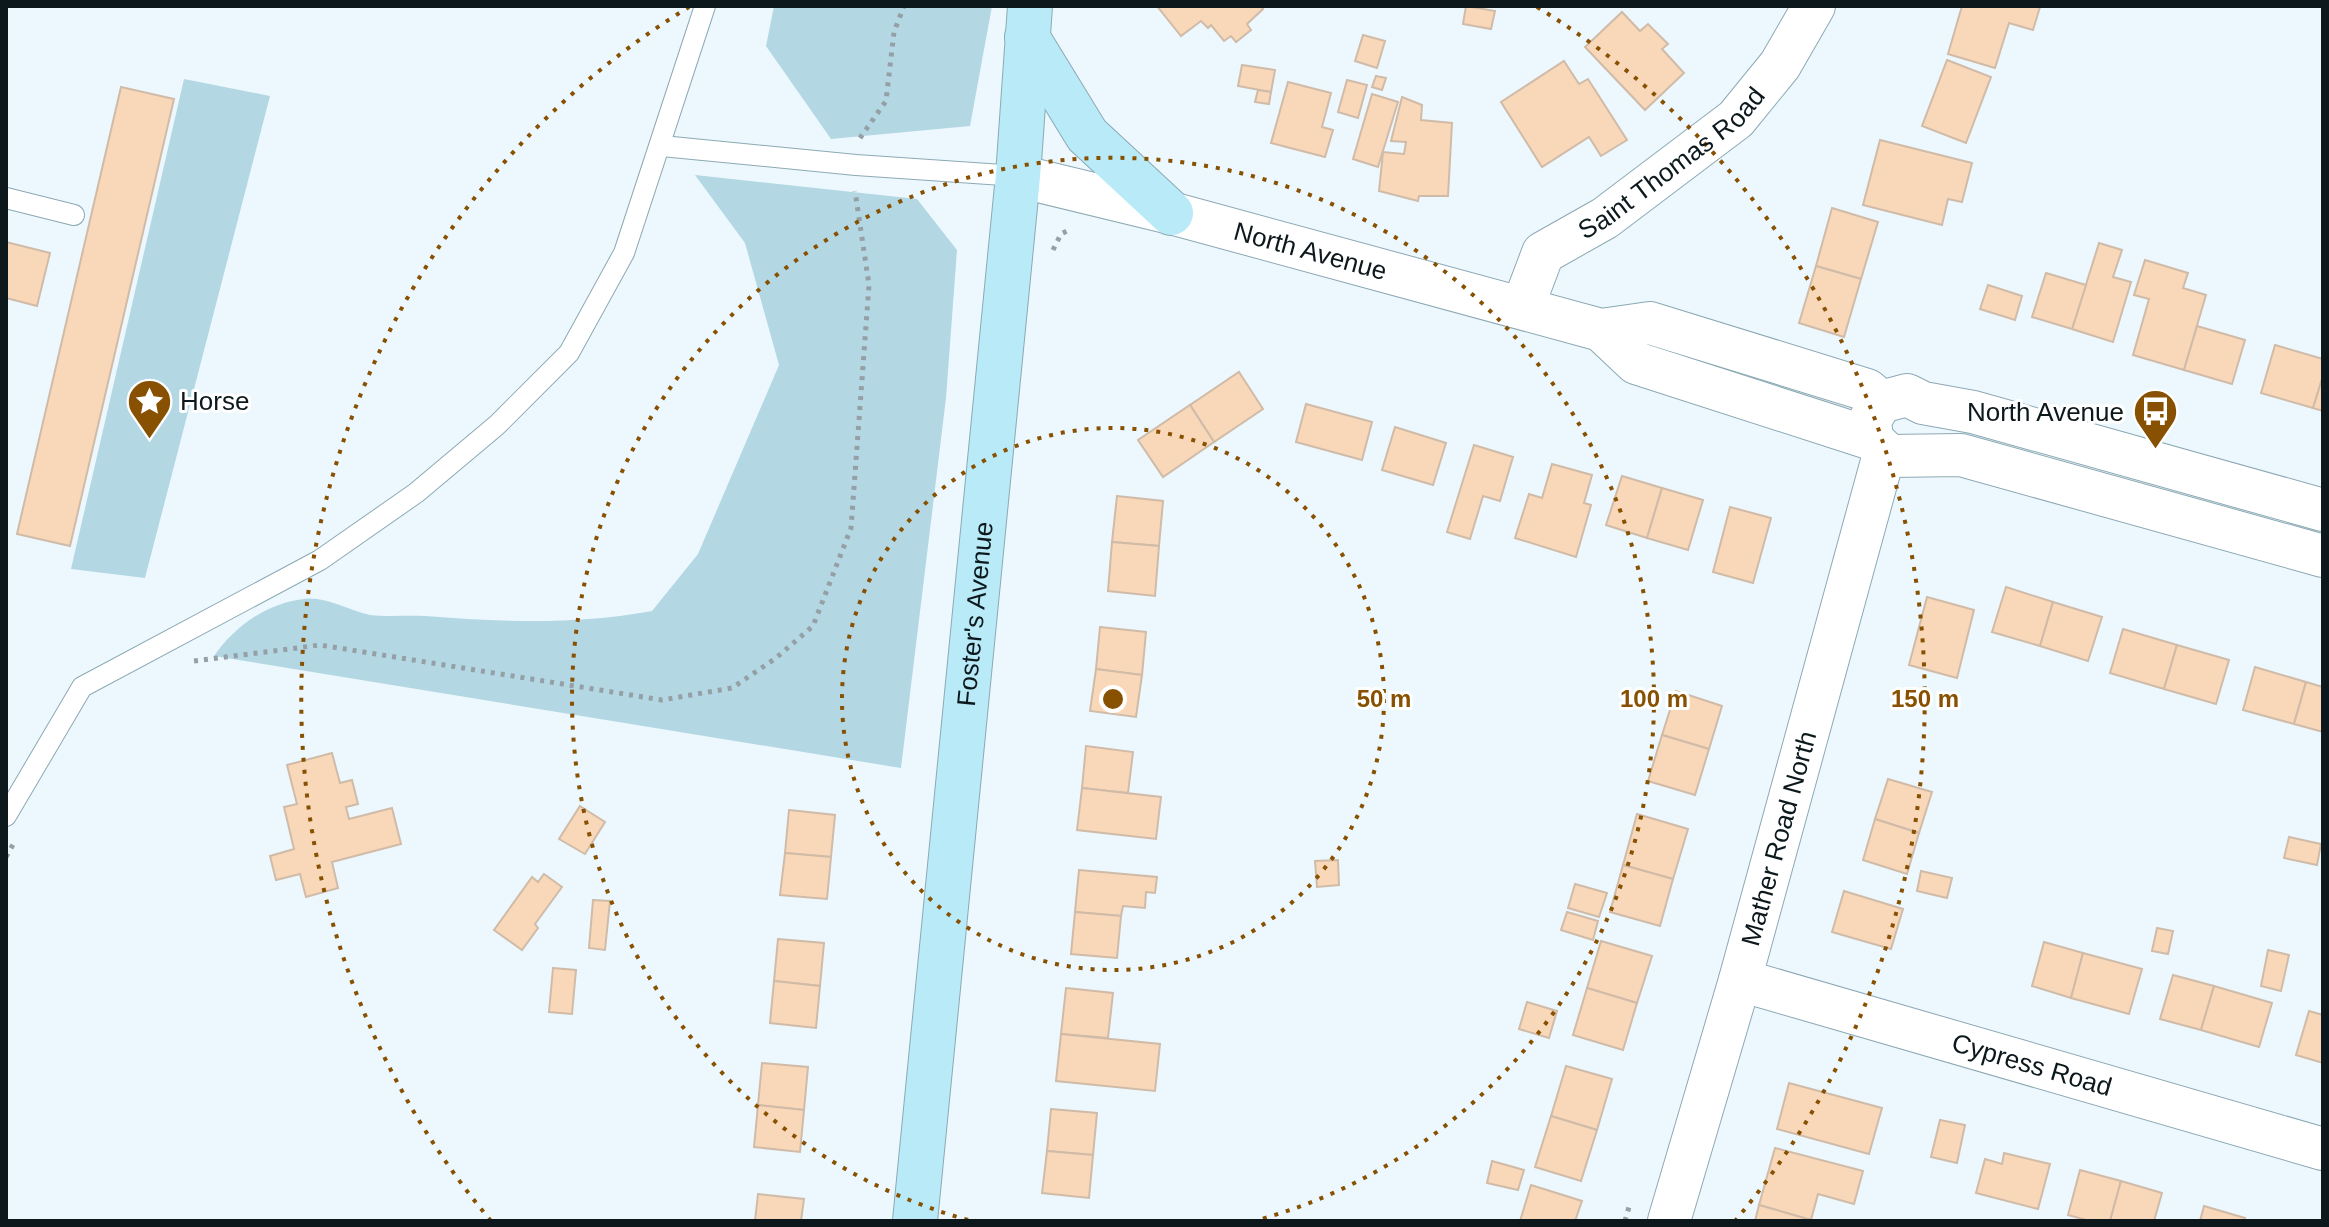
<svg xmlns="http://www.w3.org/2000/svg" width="2329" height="1227" font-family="Helvetica,sans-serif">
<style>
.green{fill:#b4d7e4}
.building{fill:#f9d8b9;stroke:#d0bba8;stroke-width:2}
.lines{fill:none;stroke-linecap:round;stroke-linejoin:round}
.lane-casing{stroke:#8ca9b4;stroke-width:22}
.street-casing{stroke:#8ca9b4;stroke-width:44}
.secondary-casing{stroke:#8ca9b4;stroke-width:46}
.path{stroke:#94a0a5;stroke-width:5;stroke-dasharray:4 6;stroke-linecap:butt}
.lane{stroke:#fff;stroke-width:20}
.street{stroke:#fff;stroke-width:42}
.secondary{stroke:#b8eaf7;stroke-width:44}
.ring{fill:none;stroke:#885001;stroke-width:4;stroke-dasharray:4 8}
.labels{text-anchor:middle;stroke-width:6;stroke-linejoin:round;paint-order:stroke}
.street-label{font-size:26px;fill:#0c181c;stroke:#fff}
.poi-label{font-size:26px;fill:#0c181c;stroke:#fff;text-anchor:start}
.centre{fill:#885001;stroke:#fff;stroke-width:4}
.ring-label{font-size:24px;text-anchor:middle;font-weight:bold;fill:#885001;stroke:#fff;stroke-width:6;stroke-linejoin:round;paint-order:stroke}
</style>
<rect width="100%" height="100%" fill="#ecf8fd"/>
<g class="green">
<polygon points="774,6 992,6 970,126 831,139 766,46"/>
<polygon points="184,79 270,96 145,578 71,569"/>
<path d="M695 175 917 199 957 250 946 398 901 768 214 656C235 626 267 603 304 599 325 596 350 611 370 615 388 617 407 615 425 616 503 622 575 625 652 611L698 554 779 365 745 243Z"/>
</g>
<g class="building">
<polygon points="1157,6 1261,6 1263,9 1247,24 1251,30 1236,42 1231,36 1224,41 1211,25 1208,28 1201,21 1181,36"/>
<polygon points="1466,6 1495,11 1491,29 1463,24"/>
<polygon points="1962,6 2037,6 2040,7 2033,30 2009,23 1995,68 1948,54"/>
<polygon points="1622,12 1640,31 1648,24 1668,44 1662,49 1684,73 1645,110 1585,47"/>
<polygon points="1363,35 1385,41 1377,68 1355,61"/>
<polygon points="1947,60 1991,77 1966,143 1922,126"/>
<polygon points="1564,61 1579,84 1588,79 1627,140 1601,156 1589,137 1542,167 1501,102"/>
<polygon points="1242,65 1275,70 1271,92 1238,86"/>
<polygon points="1376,76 1386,78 1382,90 1372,87"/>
<polygon points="1347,80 1367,85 1358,118 1338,112"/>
<polygon points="1288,82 1331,93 1322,127 1333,130 1325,157 1271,143"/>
<polygon points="121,87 174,99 70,546 17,534"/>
<polygon points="1258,90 1271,92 1269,104 1255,102"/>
<polygon points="1372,94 1398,102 1378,167 1353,159"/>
<polygon points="1402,97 1422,105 1421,120 1452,123 1448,196 1419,196 1418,201 1379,191 1383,152 1404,154 1406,142 1391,141"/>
<polygon points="1880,140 1972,163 1962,202 1948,199 1942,225 1863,205"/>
<polygon points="1832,208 1878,222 1861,279 1816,266"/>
<polygon points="6,242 50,253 37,306 6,298"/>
<polygon points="2099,243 2122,250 2113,277 2131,282 2113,342 2072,329"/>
<polygon points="2145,260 2188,273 2183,288 2206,295 2184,370 2133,355 2149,299 2134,295"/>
<polygon points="1816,266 1861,279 1844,337 1799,323"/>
<polygon points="2046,273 2086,285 2072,329 2032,317"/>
<polygon points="1988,285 2022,296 2015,320 1980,309"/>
<polygon points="2197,326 2245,340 2232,384 2184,370"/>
<polygon points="2275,345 2323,359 2323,376 2313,408 2261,393"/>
<polygon points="1239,372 1263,409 1214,442 1190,405"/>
<polygon points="2323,376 2323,411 2313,408"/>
<polygon points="1306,404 1372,422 1362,460 1296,442"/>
<polygon points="1190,405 1214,442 1163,477 1138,440"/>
<polygon points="1395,427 1446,443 1433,485 1382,470"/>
<polygon points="1474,445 1513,457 1500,501 1483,496 1470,539 1447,532"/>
<polygon points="1552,464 1592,475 1584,503 1591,505 1576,557 1515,538 1529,494 1542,498"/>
<polygon points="1622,476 1662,488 1647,538 1606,525"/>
<polygon points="1662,488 1703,500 1688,550 1647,538"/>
<polygon points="1117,496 1163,501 1159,546 1112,542"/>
<polygon points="1730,507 1771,518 1753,583 1713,572"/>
<polygon points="1112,542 1159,546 1155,596 1108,591"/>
<polygon points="2006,587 2053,602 2040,646 1992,632"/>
<polygon points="1927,597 1974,610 1957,678 1909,665"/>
<polygon points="2053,602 2102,617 2088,661 2040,646"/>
<polygon points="1100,627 1146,632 1142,675 1096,669"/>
<polygon points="2123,629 2177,645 2164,689 2110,673"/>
<polygon points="2177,645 2229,660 2216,704 2164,689"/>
<polygon points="2255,667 2306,682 2294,724 2243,710"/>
<polygon points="1096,669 1142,675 1136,717 1090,711"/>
<polygon points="2306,682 2323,687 2323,732 2294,724"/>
<polygon points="1676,691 1722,706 1709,749 1662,735"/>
<polygon points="1662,735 1709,749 1695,795 1648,781"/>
<polygon points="1086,746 1133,752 1128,793 1082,788"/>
<polygon points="332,753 340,783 352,780 358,804 346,807 349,819 392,808 401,844 332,862 338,888 306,897 300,874 276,880 270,856 294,849 284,807 297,804 287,765"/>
<polygon points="1888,779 1932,792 1919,833 1875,819"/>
<polygon points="1082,788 1161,797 1156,839 1077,830"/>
<polygon points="580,806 605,822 585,854 559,839"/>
<polygon points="789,810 835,815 831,857 785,853"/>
<polygon points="1637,814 1688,829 1673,879 1623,865"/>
<polygon points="1875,819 1919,833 1907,874 1863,860"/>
<polygon points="2289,837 2321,844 2317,865 2284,858"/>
<polygon points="785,853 831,857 827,899 780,895"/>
<polygon points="1338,860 1339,885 1317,887 1315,861"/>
<polygon points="1623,865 1673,879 1660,926 1610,912"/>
<polygon points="1079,870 1157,877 1155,893 1146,892 1145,908 1123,906 1121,916 1075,912"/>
<polygon points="1921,871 1952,878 1947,898 1917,891"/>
<polygon points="544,874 562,887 535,924 538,928 522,950 494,930 532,877 538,882"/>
<polygon points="1575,884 1607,893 1599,917 1568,908"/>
<polygon points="1844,891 1903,909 1891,949 1832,932"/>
<polygon points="593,900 610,901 605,950 589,948"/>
<polygon points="1075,912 1121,916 1117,958 1071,954"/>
<polygon points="1567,912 1598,921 1593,940 1561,930"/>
<polygon points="2157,928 2173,931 2168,954 2152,951"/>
<polygon points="778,939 824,943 820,986 774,981"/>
<polygon points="1601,941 1652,956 1637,1003 1587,988"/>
<polygon points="2044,942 2083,953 2071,998 2032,986"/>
<polygon points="2268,950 2289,955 2281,991 2261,986"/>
<polygon points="2083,953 2142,969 2129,1014 2071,998"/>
<polygon points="553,968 576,970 572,1014 549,1012"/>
<polygon points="2173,975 2214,986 2201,1030 2160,1019"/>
<polygon points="774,981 820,986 816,1028 770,1023"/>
<polygon points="2214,986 2272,1003 2259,1047 2201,1030"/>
<polygon points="1066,988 1113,993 1108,1038 1061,1034"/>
<polygon points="1587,988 1637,1003 1623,1050 1573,1035"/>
<polygon points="1527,1002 1557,1011 1549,1038 1519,1029"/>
<polygon points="2309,1011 2323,1015 2323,1063 2296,1055"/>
<polygon points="1061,1034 1160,1044 1155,1091 1056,1081"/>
<polygon points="762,1063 808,1067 804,1110 758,1105"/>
<polygon points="1566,1066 1612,1079 1597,1130 1551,1116"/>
<polygon points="1789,1083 1882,1108 1869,1154 1777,1129"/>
<polygon points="758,1105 804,1110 800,1152 754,1147"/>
<polygon points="1051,1109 1097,1113 1093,1155 1047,1151"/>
<polygon points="1551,1116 1597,1130 1581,1181 1535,1167"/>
<polygon points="1940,1120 1965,1125 1957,1163 1931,1157"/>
<polygon points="1775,1148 1863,1171 1854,1204 1818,1194 1811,1220 1759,1205"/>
<polygon points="1047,1151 1093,1155 1089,1198 1042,1193"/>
<polygon points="2004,1153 2050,1164 2038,1209 1976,1193 1985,1159 2002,1164"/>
<polygon points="1492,1161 1524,1170 1518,1190 1487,1183"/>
<polygon points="2080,1170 2121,1181 2110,1221 2090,1221 2068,1215"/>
<polygon points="2121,1181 2162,1193 2154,1221 2110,1221"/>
<polygon points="1531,1185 1582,1201 1575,1221 1520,1221"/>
<polygon points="758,1194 804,1199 801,1221 755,1221"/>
<polygon points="1759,1205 1811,1220 1810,1221 1755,1221"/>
<polygon points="2204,1206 2245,1218 2244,1221 2200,1221"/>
</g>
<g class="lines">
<defs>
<g id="lane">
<polyline points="662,146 856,165 1018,176"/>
<polyline points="6,198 74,215"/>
<polyline points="6,816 82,687 320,560 416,493 497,425 569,353 624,253 705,6"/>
</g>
<g id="street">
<path id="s1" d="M1018 176 1171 213 1601 330 1650 323 1867 390 1881 402"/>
<path id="s2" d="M1523 306 1543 253 1605 218 1736 119 1780 65 1814 6"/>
<polyline points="1601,330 1636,363 1872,439"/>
<polyline points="2323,510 1973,412 1923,403 1907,395 1881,402 1870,420 1872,439 1889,456 1961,455 2323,556"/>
<path id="s3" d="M1740 980 2323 1149"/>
<path id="s4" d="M1669 1221 1740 980 1884 454"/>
</g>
<g id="secondary">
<polyline points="1027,37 1087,135 1171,213"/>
<path id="s5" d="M915 1221 1018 176 1030 6"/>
</g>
</defs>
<use href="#lane" class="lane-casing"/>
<use href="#street" class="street-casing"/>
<use href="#secondary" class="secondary-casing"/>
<g class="path">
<polyline points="860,138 886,101 894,32 904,6"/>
<polyline points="1053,250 1061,234 1071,229"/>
<polyline points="194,661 320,645 662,700 732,688 776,658 813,626 851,528 869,285 855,191"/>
<polyline points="6,857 15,841"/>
<polyline points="1625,1221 1629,1207"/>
</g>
<use href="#lane" class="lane"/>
<use href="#street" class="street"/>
<use href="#secondary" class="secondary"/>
</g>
<g class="ring">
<circle cx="1113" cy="699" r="271"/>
<path d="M968 1220A541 541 0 1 1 1258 1220"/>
<path d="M491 1221A812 812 0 0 1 689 7M1537 7A812 812 0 0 1 1735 1221"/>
</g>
<defs>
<symbol id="sight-pin" viewBox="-11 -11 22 30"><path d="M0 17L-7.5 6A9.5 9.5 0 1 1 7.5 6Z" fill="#885001" stroke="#fff"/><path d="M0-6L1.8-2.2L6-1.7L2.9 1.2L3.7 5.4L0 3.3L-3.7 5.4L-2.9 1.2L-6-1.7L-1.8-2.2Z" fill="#fff"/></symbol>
<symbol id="bus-pin" viewBox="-11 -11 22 30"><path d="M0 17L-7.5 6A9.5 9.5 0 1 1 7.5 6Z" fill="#885001" stroke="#fff"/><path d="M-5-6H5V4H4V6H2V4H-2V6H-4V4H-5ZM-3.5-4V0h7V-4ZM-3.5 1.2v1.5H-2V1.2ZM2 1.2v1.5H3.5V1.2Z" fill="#fff"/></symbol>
</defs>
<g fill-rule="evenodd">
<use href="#sight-pin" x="124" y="376" width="51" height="69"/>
<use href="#bus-pin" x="2130" y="386" width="51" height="69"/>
</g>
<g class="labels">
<g class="street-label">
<text dy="9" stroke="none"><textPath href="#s2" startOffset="214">Saint Thomas Road</textPath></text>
<text dy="9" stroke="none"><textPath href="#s1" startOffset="302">North Avenue</textPath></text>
<text dy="9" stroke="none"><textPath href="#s5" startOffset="610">Foster's Avenue</textPath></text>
<text dy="9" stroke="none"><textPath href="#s4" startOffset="398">Mather Road North</textPath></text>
<text dy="9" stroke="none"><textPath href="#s3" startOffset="304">Cypress Road</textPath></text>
</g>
<g class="poi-label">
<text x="180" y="410">Horse</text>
<text x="2124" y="421" text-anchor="end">North Avenue</text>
</g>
</g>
<circle cx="1113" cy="699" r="12" class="centre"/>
<g class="ring-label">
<text x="1384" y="707">50 m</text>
<text x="1654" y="707">100 m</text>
<text x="1925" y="707">150 m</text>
</g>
<rect width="2329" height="1227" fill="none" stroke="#0c181c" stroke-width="16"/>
</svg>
